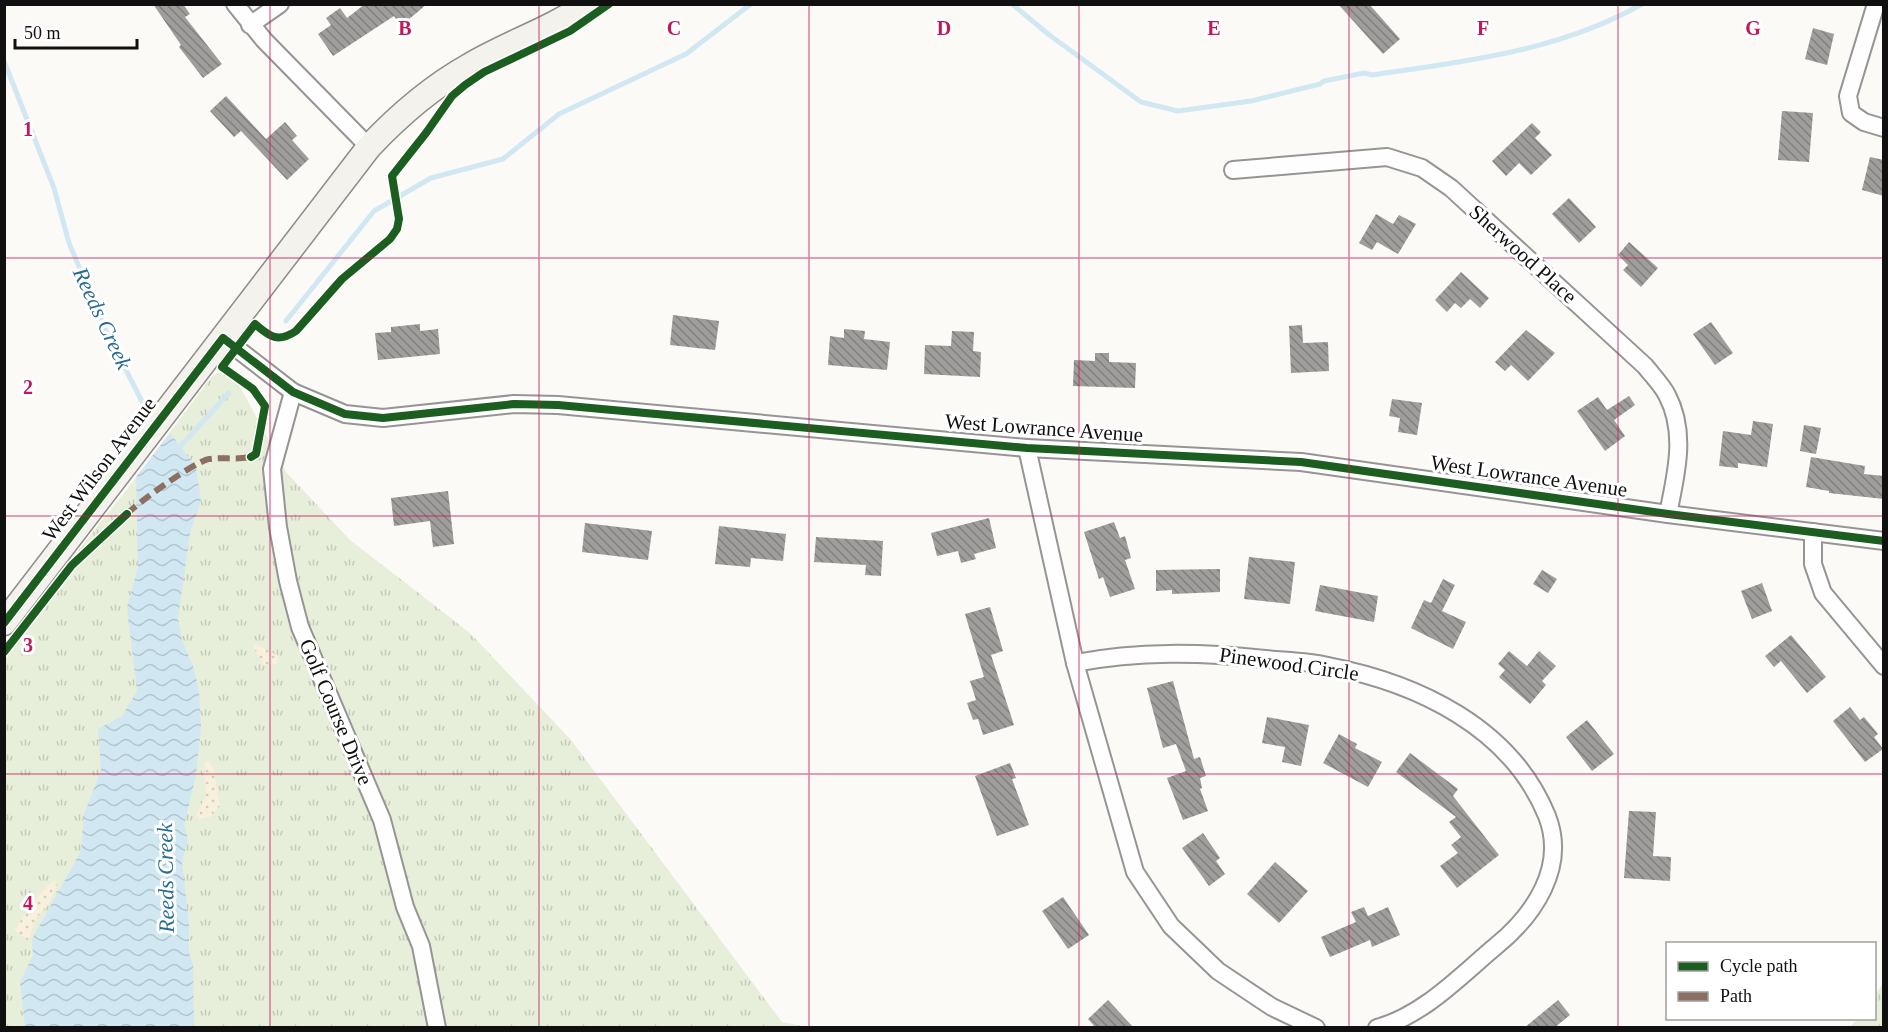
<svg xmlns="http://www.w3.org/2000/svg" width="1888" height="1032" font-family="Georgia,serif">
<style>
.grass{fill:url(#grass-tufts)}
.sand{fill:url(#sand-dots)}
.water{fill:url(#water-waves)}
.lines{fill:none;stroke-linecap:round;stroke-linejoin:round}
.stream{stroke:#d1e8f2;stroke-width:5}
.building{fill:url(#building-back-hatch)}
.street-casing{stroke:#969594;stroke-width:20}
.secondary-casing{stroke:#8d8c8b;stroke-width:27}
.street{stroke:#fffefe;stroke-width:16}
.secondary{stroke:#f4f2ec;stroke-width:24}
.quiet{stroke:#8d6e63;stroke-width:6;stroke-dasharray:12 6;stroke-linecap:butt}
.cycleway-casing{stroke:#fff;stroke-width:11}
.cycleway{stroke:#1b5e20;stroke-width:8}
.grid{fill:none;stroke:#c2185b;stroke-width:1.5;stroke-opacity:0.55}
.labels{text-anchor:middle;stroke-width:6;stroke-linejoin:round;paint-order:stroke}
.street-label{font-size:21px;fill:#101010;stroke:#fff}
.water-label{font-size:22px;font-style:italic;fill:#266c95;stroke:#fff}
.grid-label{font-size:20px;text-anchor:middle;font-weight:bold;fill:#c2185b;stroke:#fff;stroke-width:6;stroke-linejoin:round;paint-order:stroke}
</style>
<defs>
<pattern id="grass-tufts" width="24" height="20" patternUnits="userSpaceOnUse" patternTransform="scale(1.5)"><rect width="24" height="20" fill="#e7eed9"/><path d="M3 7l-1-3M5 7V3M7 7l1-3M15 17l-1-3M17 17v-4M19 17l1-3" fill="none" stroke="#c5cbb9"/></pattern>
<pattern id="sand-dots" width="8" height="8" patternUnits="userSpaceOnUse" patternTransform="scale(1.5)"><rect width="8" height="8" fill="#f8f0dc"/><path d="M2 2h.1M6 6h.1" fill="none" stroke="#d4cdbc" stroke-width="1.8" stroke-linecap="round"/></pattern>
<pattern id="water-waves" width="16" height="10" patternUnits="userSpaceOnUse" patternTransform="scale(1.5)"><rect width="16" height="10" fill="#d1e8f2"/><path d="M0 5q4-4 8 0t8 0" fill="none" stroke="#b2c6ce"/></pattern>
<pattern id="building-back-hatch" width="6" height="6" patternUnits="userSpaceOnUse" patternTransform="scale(1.5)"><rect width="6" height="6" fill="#a09e9c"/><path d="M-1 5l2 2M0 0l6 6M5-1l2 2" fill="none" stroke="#817f7e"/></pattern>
</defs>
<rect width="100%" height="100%" fill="#fcfaf7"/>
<g class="grass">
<polygon points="231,370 286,472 350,540 470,633 571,740 782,1022 808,1027 5,1028 5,643 131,484 213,375"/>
<polygon points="1883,983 1883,1027 1850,1027 1857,1019 1874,1018 1875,995"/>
</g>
<g class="sand">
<polygon points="255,644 279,656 276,664 264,665 253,647"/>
<polygon points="207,760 213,767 220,806 210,817 199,819 196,816 206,795 204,765"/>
<path d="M55 880 57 884 50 902 35 920 30 937 27 940 15 930C23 917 43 887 55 880Z"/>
</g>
<polygon class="water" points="170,433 196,467 201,501 190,533 178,618 182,640 194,669 199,691 201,728 196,775 184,826 188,838 182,863 189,923 189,953 193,964 194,1027 25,1027 20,982 33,955 32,939 81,851 84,814 101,771 98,729 122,716 137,691 127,607 138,567 136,477"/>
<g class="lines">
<g class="stream">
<path d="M1012 4 1048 34 1141 102 1178 111 1251 101 1320 84 1324 81 1364 73 1372 75C1463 62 1560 51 1642 4"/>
<polyline points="4,61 54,188 69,243 107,333 151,419"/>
<polyline points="286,321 374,211 431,178 503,159 559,114 686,54 751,4"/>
<polyline points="177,450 229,393"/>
</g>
</g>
<g class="building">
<polygon points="153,4 183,4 190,14 185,17 222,64 203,78 179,47 181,45"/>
<polygon points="365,4 427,4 401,26 394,16 333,56 318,34 331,25 326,18 340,8 347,18"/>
<polygon points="1338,4 1369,4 1400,39 1383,54"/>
<polygon points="1813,28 1834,34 1827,65 1805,59"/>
<polygon points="226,96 266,139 285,122 297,136 292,140 309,159 287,180 241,131 234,137 210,111"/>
<polygon points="1782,111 1813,113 1809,162 1778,160"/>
<polygon points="1532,123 1541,132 1535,138 1552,155 1531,175 1519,163 1506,176 1492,161"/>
<polygon points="1870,157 1884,160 1884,196 1862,190"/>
<polygon points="1569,198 1596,227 1579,243 1552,214"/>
<polygon points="1376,214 1393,224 1399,215 1416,224 1398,254 1377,242 1372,250 1359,243"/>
<polygon points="1629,242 1658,268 1641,287 1623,270 1628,265 1618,255"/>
<polygon points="1461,272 1489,298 1480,308 1470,299 1461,308 1455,303 1447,312 1435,300"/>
<polygon points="673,315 719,321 715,350 670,345"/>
<polygon points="1711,322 1733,353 1715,365 1693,334"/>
<polygon points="420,324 420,331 438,329 440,354 378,360 375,333 391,332 391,327"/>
<polygon points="1302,325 1303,343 1328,342 1329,371 1291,373 1289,326"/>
<polygon points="844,329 865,331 864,339 890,342 887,370 828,365 830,336 844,338"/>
<polygon points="1526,330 1555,353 1528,381 1511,365 1505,371 1495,362"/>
<polygon points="952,331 974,332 973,351 981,352 980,377 924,374 925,345 951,346"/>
<polygon points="1095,353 1109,353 1109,362 1136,363 1135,388 1073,386 1074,360 1095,361"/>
<polygon points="1629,396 1635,405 1614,420 1625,436 1605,451 1577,411 1598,397 1607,410"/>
<polygon points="1392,399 1422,403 1417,435 1398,432 1400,418 1389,416"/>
<polygon points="1753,421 1773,424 1767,467 1738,463 1738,468 1719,466 1723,431 1751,435"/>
<polygon points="1804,425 1821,428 1816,454 1800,451"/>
<polygon points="1811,457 1865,466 1864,474 1884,476 1884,499 1829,493 1829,491 1806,487"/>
<polygon points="448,491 454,544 433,547 430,521 394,526 391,498"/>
<polygon points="989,518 996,548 974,554 976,559 961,563 958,551 937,556 931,533"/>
<polygon points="1114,522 1120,538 1125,536 1131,558 1125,560 1135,589 1110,597 1103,577 1099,579 1084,532"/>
<polygon points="585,523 652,531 648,560 582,552"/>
<polygon points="719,526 786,534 783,561 751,558 750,567 715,564"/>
<polygon points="816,537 883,541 881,576 865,575 866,565 814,562"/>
<polygon points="1249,557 1295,562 1290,604 1244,599"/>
<polygon points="1220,569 1220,592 1172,594 1172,590 1156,591 1156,570"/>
<polygon points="1542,570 1557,579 1548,593 1533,584"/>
<polygon points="1443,579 1455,585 1442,611 1466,622 1453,649 1411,628 1424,600 1431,603"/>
<polygon points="1762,583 1772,611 1752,619 1741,591"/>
<polygon points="1320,585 1378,596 1374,622 1315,611"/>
<polygon points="990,607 1003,651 991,655 1014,725 983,735 978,719 973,720 967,703 976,700 970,681 984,677 965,614"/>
<polygon points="1791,635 1826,677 1807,693 1781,661 1774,667 1765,656"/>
<polygon points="1509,651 1527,666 1539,651 1556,666 1542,681 1546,685 1530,704 1499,677 1505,670 1498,664"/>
<polygon points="1173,681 1194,759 1200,757 1206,776 1200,778 1202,788 1200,789 1208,811 1183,820 1167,778 1186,771 1176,744 1163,748 1147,688"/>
<polygon points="1850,707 1860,720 1864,717 1878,734 1874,737 1883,749 1865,762 1833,721"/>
<polygon points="1267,717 1309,725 1301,766 1282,762 1285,747 1262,743"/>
<polygon points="1587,720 1614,754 1592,771 1566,737"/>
<polygon points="1339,734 1357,744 1355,748 1382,762 1368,787 1323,763"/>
<polygon points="1410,753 1458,789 1453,796 1499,855 1457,888 1440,866 1458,853 1451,845 1461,837 1449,822 1456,817 1396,772"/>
<polygon points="1010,763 1016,778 1012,779 1029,825 997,836 975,776"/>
<polygon points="1629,811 1656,812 1653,856 1671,857 1670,881 1624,878"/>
<polygon points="1203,833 1220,858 1216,861 1225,874 1209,886 1182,848"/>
<polygon points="1275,862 1308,891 1279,923 1247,894"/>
<polygon points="1063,897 1089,935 1068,949 1042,911"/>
<polygon points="1364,907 1368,916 1388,907 1400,935 1372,947 1370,940 1330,957 1321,937 1356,922 1351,912"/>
<polygon points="1108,1000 1134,1028 1096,1028 1088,1019"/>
<polygon points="1558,1000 1570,1015 1554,1028 1524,1028"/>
</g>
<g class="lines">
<defs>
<g id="street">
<polyline points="235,4 264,40 369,147"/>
<polyline points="1876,4 1848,96 1851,113 1864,122 1884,128"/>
<polyline points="250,25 280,4"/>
<path d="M1233 170 1387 157 1422 168 1451 188 1645 366C1652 375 1662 385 1667 395 1687 433 1676 474 1668 514"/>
<polyline points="223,338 293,392 345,414 383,418 514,404 558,405 1027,448 1301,462 1668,514 1884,541"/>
<polyline points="293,392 272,469 278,527 288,581 300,627 382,820 405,907 421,946 437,1028"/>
<polyline points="1027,448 1075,663"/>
<polyline points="1813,532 1813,564 1823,593 1884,666"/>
<path d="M1316 1028 1272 1007 1218 971 1171 926 1135 872 1075 663C1139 651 1200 652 1265 659 1286 661 1308 661 1328 666 1417 683 1511 727 1547 816 1567 867 1534 915 1496 946 1460 976 1424 1015 1377 1028"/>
</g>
<path id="secondary" d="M4 623 369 147C399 115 430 88 469 66 507 43 550 30 587 4"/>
</defs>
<use href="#street" class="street-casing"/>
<use href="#secondary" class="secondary-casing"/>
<use href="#street" class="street"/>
<use href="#secondary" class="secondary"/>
<path class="quiet" d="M127 514C137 503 196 461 209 459 223 457 236 460 251 457"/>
<defs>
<g id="cycleway">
<path d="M251 457 256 454 265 406 253 389 222 367 255 324C270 337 278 343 296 331L342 279 390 239 397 229 399 219 392 176 426 133 452 96 465 85 484 72 570 31 609 4"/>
<polyline points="4,623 223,338 293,392 345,414 383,418 514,404 558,405 1027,448 1301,462 1668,514 1884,541"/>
<polyline points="4,652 72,565 127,514"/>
</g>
</defs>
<use href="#cycleway" class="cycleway-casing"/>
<use href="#cycleway" class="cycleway"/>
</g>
<path class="grid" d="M270 4V1028M539 4V1028M809 4V1028M1079 4V1028M1349 4V1028M1618 4V1028M4 258H1884M4 516H1884M4 774H1884"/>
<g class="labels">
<g class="street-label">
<text transform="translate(1523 254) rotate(42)" y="7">Sherwood Place</text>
<text transform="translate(1044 428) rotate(4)" y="7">West Lowrance Avenue</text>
<text transform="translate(99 469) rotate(-53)" y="7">West Wilson Avenue</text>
<text transform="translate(1529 476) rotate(8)" y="7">West Lowrance Avenue</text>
<text transform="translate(1289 664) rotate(8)" y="7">Pinewood Circle</text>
<text transform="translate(336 712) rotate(67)" y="7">Golf Course Drive</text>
</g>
<g class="water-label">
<text transform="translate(103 318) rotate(65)" y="8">Reeds Creek</text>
<text transform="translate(165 878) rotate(-91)" y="8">Reeds Creek</text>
</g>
</g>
<g class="grid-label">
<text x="405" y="35">B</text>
<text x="674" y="35">C</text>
<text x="944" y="35">D</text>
<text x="1214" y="35">E</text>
<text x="1483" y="35">F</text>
<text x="1753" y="35">G</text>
<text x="28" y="136">1</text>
<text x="28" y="394">2</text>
<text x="28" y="652">3</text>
<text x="28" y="910">4</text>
</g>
<rect width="1888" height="1032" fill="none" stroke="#101010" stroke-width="12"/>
<rect x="1666" y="942" width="210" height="78" fill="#ffffff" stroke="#9f9f9f" stroke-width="1.5"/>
<rect x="1678" y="962" width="30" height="9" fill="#1b5e20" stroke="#9f9f9f" stroke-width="1.5"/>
<text x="1720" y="972" font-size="18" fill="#101010">Cycle path</text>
<rect x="1678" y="992" width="30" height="9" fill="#8d6e63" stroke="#9f9f9f" stroke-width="1.5"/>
<text x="1720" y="1002" font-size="18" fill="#101010">Path</text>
<path d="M15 39v9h122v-9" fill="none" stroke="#101010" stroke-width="3"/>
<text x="24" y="39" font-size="18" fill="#101010" stroke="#ffffff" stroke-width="4.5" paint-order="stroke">50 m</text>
</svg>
